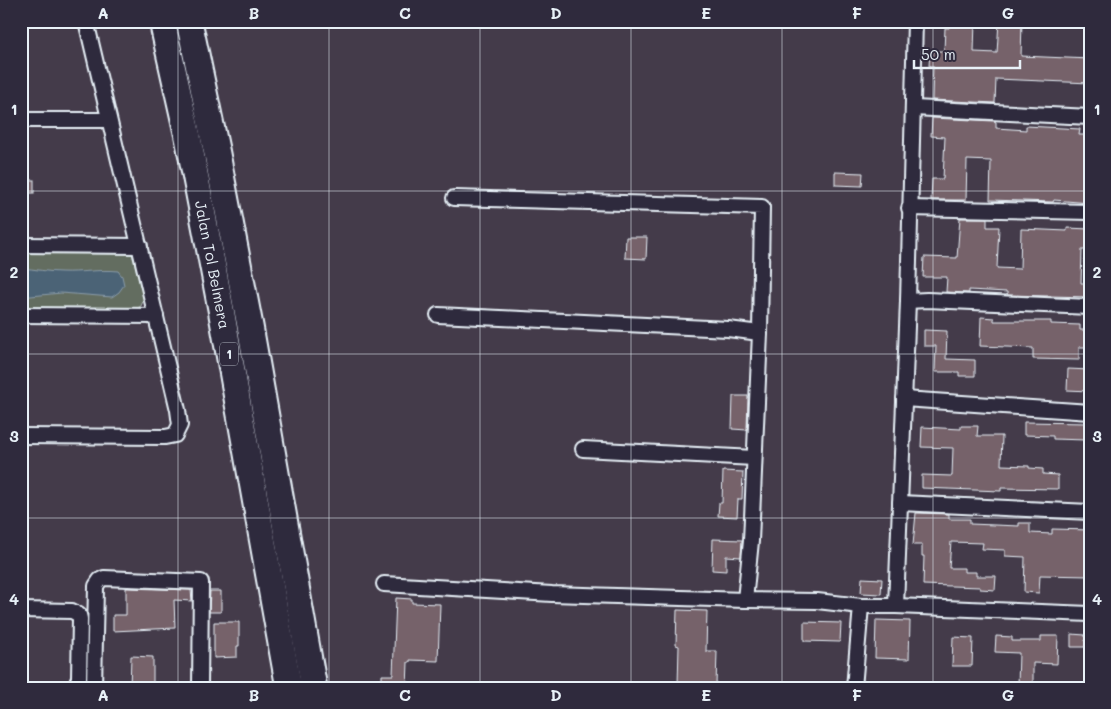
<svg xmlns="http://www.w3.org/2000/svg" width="1111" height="709" font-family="Mali,sans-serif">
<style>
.green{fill:#646d61;stroke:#a6afac}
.water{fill:#4c6476;stroke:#8a9caa}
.building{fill:#76626a;stroke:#e8f1f8}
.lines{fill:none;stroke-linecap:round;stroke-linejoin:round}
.street-casing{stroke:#e8f1f8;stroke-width:18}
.highway-casing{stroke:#e8f1f8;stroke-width:29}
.street{stroke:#2f2a3d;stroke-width:14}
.highway{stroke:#2f2a3d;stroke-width:25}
.grid{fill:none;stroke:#e8f1f8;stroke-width:1;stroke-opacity:0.55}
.labels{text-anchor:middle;stroke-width:4.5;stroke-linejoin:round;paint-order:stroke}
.shield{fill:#2f2a3d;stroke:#b0b5c0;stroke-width:1}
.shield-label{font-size:14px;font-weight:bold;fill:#e8f1f8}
.street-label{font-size:15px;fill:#e8f1f8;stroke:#2f2a3d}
.neatline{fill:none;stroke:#e8f1f8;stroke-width:2}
.grid-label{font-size:16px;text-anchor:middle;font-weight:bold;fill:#e8f1f8}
</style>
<rect width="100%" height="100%" fill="#443b4a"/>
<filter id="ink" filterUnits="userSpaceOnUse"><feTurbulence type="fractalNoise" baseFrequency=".02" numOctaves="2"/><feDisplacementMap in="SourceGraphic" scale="10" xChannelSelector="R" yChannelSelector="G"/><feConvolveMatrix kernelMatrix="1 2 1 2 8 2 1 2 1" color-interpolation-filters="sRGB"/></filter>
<g filter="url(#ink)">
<polygon class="green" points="21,252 127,253 132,254 144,299 141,306 135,309 21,308"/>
<path class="water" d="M21 268C35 269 48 272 61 272 81 273 99 269 118 271L122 276 124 285 119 292 112 297 61 293 21 297Z"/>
<g class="building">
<polygon points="949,21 975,21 974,52 997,53 999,21 1022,21 1021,56 1090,59 1090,83 996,79 995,103 932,100 933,66 929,66 930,51 944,51 945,28 949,28"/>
<polygon points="932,118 994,121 996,122 996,128 1026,130 1026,126 1080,129 1079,135 1090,135 1090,203 1054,200 1053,202 990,200 991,161 967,160 966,200 931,200 932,179 943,179 945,137 931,136"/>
<polygon points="835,172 863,173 862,186 835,185"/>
<rect x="21" y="180" width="13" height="13"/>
<polygon points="960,218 987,218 987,227 999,227 997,268 1020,269 1021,229 1067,231 1067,228 1090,229 1090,250 1082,250 1081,283 1090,283 1090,297 1007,295 1007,292 969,290 969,293 946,292 947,277 923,277 924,257 957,258"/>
<polygon points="626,237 647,237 646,259 625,258"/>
<polygon points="981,317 994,318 994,321 1051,321 1051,324 1080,325 1080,330 1090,330 1090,347 1079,347 1079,360 1033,359 1033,348 980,346"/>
<polygon points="924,330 947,331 946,359 975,360 975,376 959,376 959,372 935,372 936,346 924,346"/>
<polygon points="1068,369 1090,370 1089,391 1067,390"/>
<polygon points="733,396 748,396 747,430 732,429"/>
<polygon points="1024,422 1086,423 1086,440 1053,439 1053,436 1024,435"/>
<polygon points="961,426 978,426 977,436 1002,436 1001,465 1029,466 1029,468 1043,469 1043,474 1058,475 1058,489 1001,488 1001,491 922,488 922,475 952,476 953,448 921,447 922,427 961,429"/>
<polygon points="723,471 743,472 742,499 738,499 737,517 718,516 719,503 722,503"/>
<polygon points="916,513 949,514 949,519 970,519 970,524 1019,526 1019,523 1030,523 1030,533 1052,534 1052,529 1090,530 1090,576 1040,575 1039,593 1024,592 1025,557 1005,556 1005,550 982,549 983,543 951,542 949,568 964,568 964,572 976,572 976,576 996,576 995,590 980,589 980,587 923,585 924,556 922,556 922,545 913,545"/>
<polygon points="713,539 742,540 741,557 726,556 726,571 712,570"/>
<polygon points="862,578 882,579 881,594 861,593"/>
<polygon points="126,588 191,590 192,601 174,600 175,628 113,631 113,615 126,615"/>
<polygon points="210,591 221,591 221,612 209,612"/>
<polygon points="396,598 412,599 412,603 440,604 438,661 410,660 410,662 408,662 407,688 382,688 382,675 393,675"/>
<polygon points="677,610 707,611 706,651 717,651 716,686 678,685 679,646 676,645"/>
<polygon points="876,620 910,621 909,659 875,658"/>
<polygon points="214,622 239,622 239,646 237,646 237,657 214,658"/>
<polygon points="804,622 841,623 840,642 804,641"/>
<polygon points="1071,634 1085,635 1085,647 1071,647"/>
<polygon points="996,636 1012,637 1012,641 1041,641 1041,636 1058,636 1057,664 1033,663 1033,686 1018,685 1019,653 995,652"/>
<polygon points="953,637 973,638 972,666 952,666"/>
<polygon points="131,656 153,657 153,688 130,688"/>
</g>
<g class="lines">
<defs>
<g id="street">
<polyline points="914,108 1090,117"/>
<polyline points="21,120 109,120"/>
<polyline points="454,198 762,207 760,333 751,541 745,600 817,601 861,606 896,606 1090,614"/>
<polyline points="909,208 1090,212"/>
<polyline points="21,245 140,246"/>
<polyline points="908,301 927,300 1090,307"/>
<polyline points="21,315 156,316"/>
<polyline points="438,315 728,329 760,333"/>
<polyline points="904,399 1090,412"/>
<polyline points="21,436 165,437 175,435 180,425 178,410 86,21"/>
<polyline points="583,449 754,458"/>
<polyline points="900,503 1090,512"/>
<polyline points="384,584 552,594 745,600"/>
<polyline points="896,606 908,301 915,21"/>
<polyline points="21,610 72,611 79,615 80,619 79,678 75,688"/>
<polyline points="94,688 96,586 100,580 104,578 201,582 200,688"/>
<polyline points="854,688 861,606"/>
</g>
<g id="highway">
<polyline points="162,21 188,137 221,309 289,688"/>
<polyline points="189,21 217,154 250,326 314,688"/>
</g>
</defs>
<use href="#street" class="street-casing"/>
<use href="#highway" class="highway-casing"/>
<use href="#street" class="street"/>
<use href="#highway" class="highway"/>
</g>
</g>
<path class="grid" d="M178 21V688M329 21V688M480 21V688M631 21V688M782 21V688M933 21V688M21 191H1090M21 354H1090M21 518H1090"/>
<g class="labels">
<rect class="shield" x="220" y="342.5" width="18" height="23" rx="4"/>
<g class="shield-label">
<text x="229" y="359">1</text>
</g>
<g class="street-label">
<text transform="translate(212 265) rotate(79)" y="5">Jalan Tol Belmera</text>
</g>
</g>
<rect width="1111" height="709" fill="none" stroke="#2f2a3d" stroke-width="55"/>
<path d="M914 60v8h106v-8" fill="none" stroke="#e8f1f8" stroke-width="2.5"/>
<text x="921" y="60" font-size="15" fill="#e8f1f8" stroke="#2f2a3d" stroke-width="4" paint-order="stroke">50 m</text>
<rect x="28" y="28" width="1056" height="654" class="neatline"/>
<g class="grid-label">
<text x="103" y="19">A</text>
<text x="254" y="19">B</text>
<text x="405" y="19">C</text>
<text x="556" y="19">D</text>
<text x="706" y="19">E</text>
<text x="857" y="19">F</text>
<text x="1008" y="19">G</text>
<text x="14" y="115">1</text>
<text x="1097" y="115">1</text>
<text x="14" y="278">2</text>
<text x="1097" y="278">2</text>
<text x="14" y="442">3</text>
<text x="1097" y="442">3</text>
<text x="14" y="605">4</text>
<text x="1097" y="605">4</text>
<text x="103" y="701">A</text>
<text x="254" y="701">B</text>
<text x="405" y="701">C</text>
<text x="556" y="701">D</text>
<text x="706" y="701">E</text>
<text x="857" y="701">F</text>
<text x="1008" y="701">G</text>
</g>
</svg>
